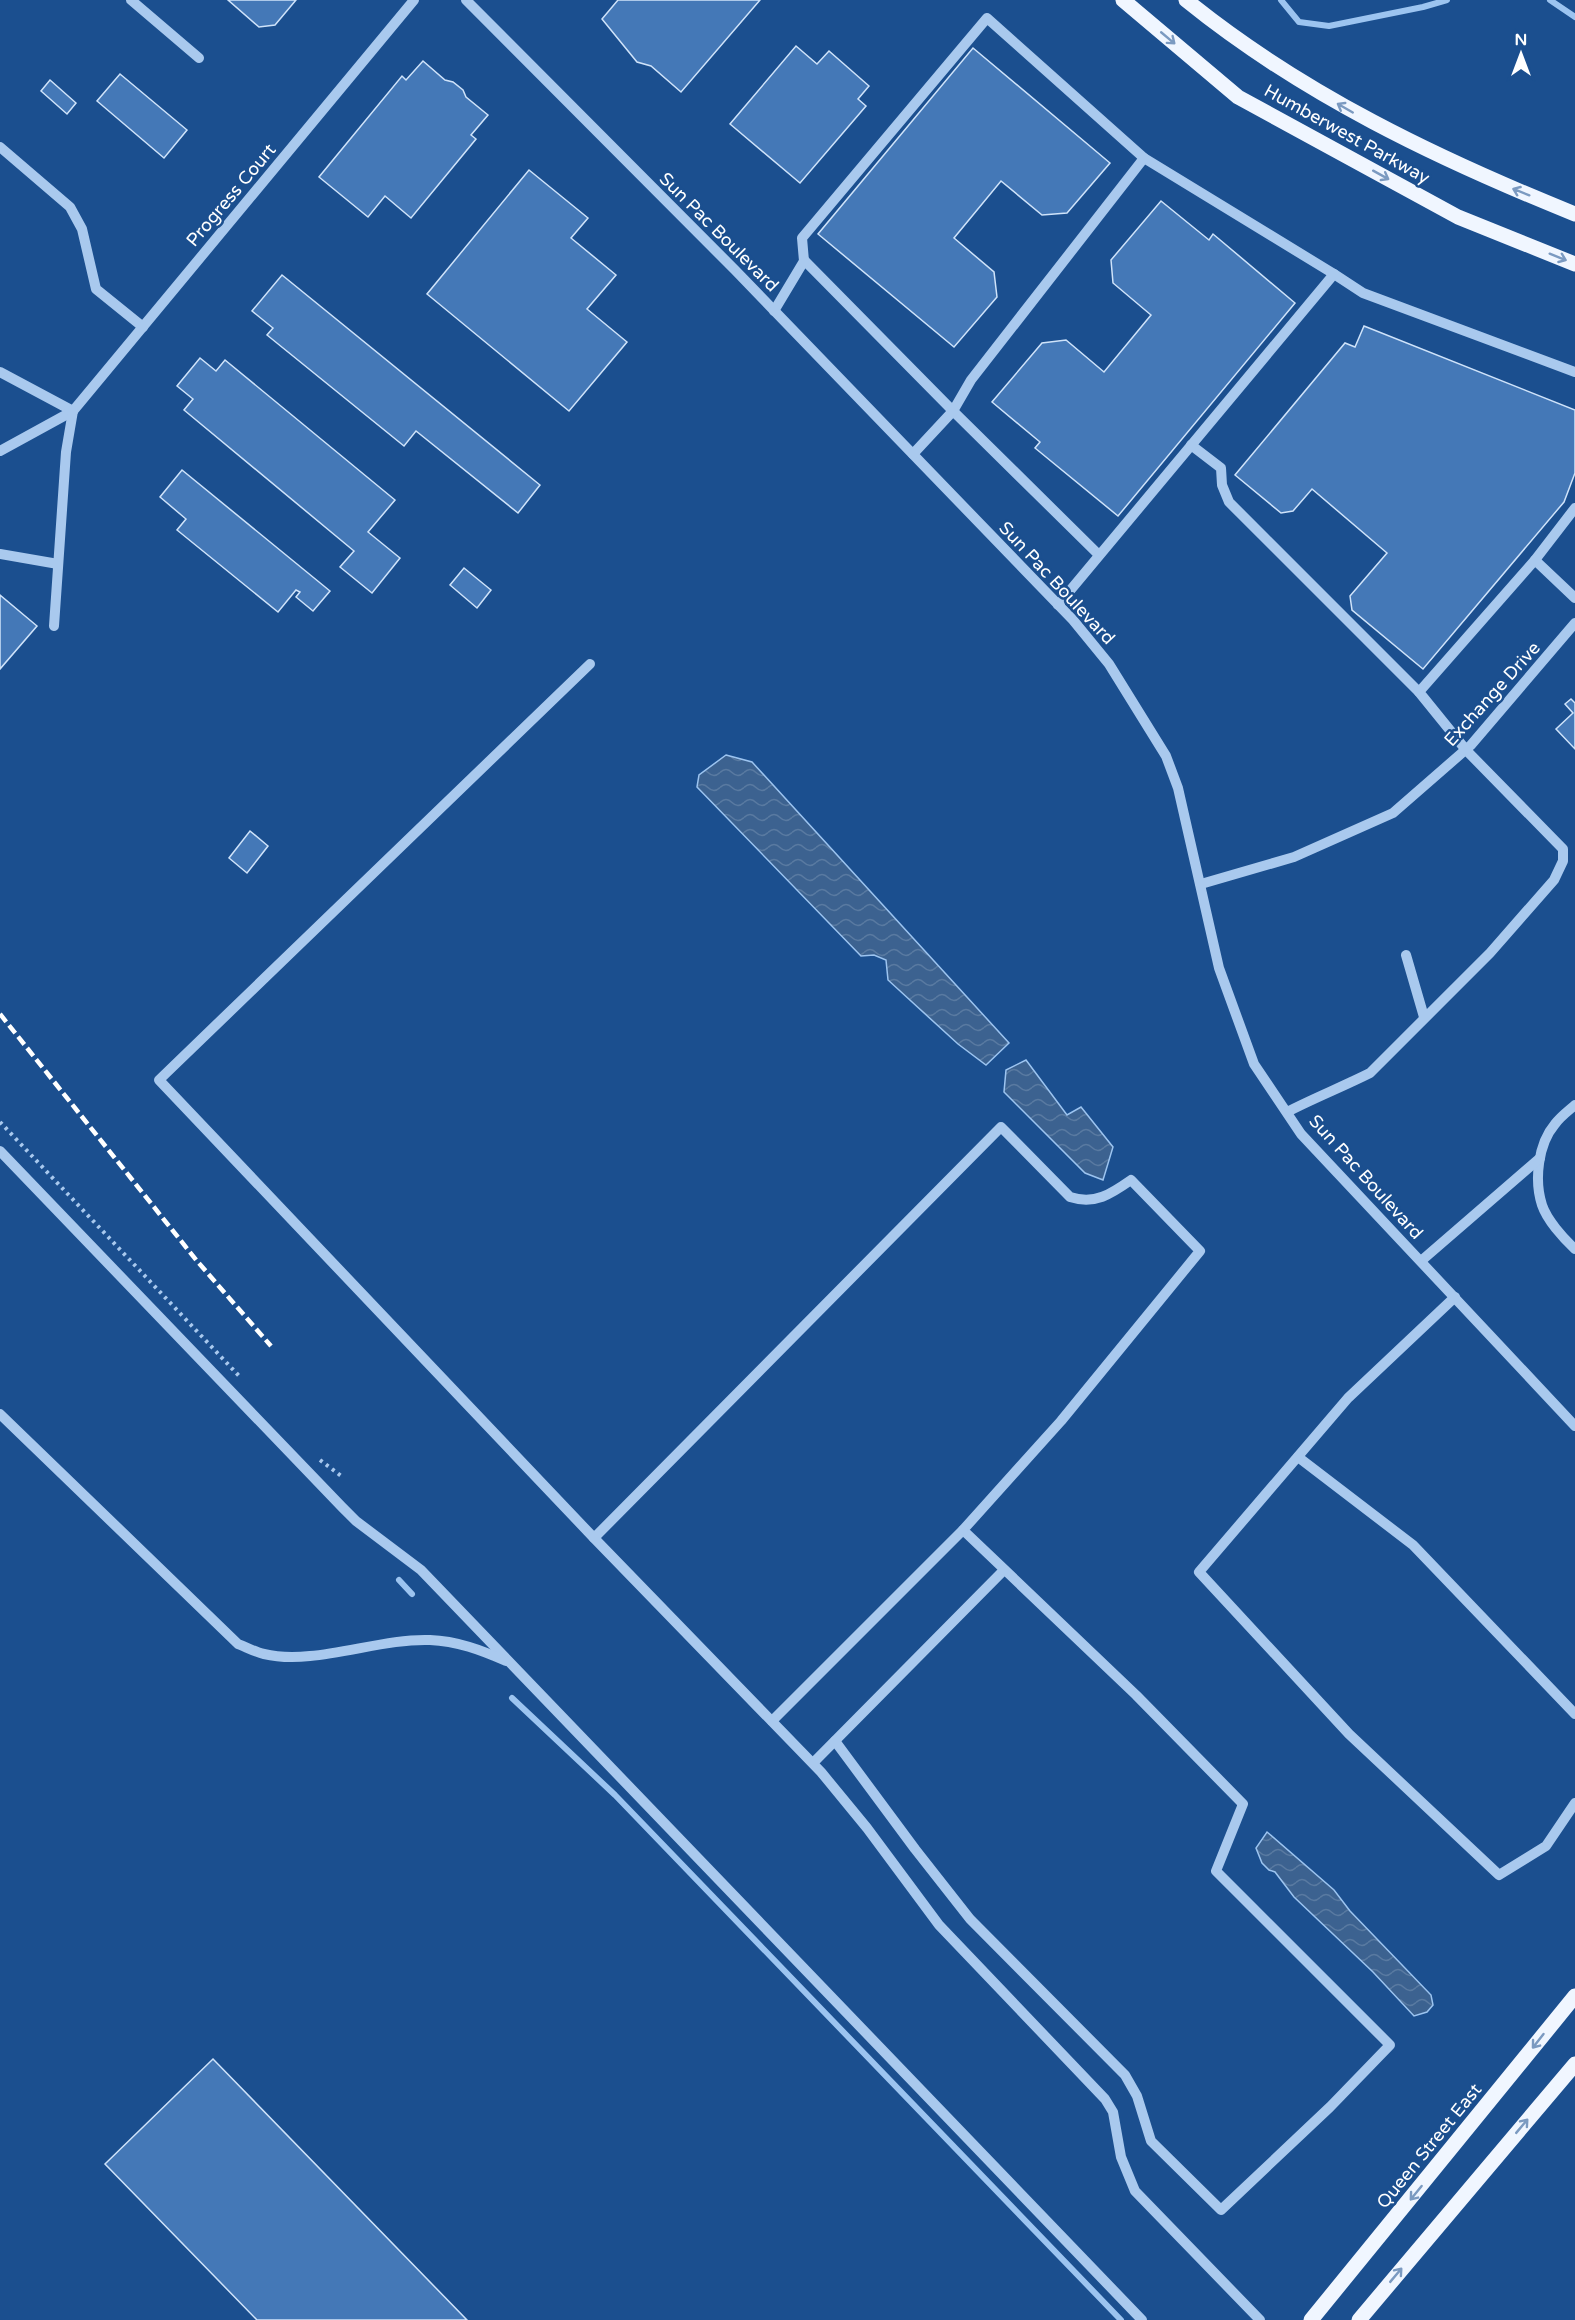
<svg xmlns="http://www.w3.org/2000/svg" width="1575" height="2320" font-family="'Varela Round',sans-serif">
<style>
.water{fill:url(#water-waves);stroke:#9cc4f0;stroke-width:1.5}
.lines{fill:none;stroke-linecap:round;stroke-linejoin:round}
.stream{stroke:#9cc4f0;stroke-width:6}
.building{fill:#4478b7;stroke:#cfe3fa;stroke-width:1.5}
.path{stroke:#a9c9ee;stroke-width:4;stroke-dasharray:3 4.5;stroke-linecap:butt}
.minor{stroke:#a9c9ee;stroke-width:10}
.major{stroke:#f0f6ff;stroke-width:15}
.rail{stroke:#fff;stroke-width:4.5;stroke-dasharray:10 4.5;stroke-linecap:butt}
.oneway{stroke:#7b9ac1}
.labels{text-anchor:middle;stroke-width:5;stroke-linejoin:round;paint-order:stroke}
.street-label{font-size:18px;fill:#fff;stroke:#1b4f8f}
</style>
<defs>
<pattern id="water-waves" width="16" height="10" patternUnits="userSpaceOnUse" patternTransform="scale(1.5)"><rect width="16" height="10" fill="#3c6290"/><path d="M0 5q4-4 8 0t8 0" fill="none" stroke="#597aa1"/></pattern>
</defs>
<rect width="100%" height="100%" fill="#1b4f8f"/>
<g class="water">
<polygon points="726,755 752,762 1009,1043 986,1065 958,1044 888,980 886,960 874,955 861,956 697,787 699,775"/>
<polygon points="1026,1060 1067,1115 1081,1107 1113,1147 1103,1180 1085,1173 1004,1092 1006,1070"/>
<polygon points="1267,1832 1334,1890 1350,1911 1431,1995 1433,2005 1427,2012 1414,2016 1373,1972 1294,1897 1275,1872 1269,1870 1262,1863 1256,1848"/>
</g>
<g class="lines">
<g class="stream">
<polyline points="1281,0 1299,22 1329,26 1423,7 1447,0"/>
<polyline points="1550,0 1575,17"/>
<polyline points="399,1580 412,1594"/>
<polyline points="512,1698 615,1795 1121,2320"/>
</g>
</g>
<g class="building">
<polygon points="228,0 296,0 275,25 259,27"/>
<polygon points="618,0 760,0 681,92 651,66 637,62 602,19"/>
<polygon points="796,46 817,64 829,51 869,86 858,99 866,106 800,183 730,124"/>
<polygon points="973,48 1110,163 1067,213 1042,215 1001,181 954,238 994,272 997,297 954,347 818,234"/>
<polygon points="423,61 445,80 453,82 463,90 466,97 488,115 471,135 476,139 411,218 385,196 368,217 319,177 402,76 406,80"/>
<polygon points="120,74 187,130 164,158 97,101"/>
<polygon points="50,80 76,103 67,114 41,91"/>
<polygon points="529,170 588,218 571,238 616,275 587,309 627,342 569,411 427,294"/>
<polygon points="1161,201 1209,240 1213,234 1295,303 1118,516 1035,448 1040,442 992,402 1042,343 1066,340 1104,372 1151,315 1113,283 1111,260"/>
<polygon points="282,275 540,485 518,513 416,431 404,446 267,335 273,328 252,311"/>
<polygon points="1364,326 1575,410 1575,473 1564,502 1423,669 1352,610 1350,596 1387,553 1312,489 1293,511 1281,513 1235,475 1345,343 1355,347"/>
<polygon points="200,358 216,371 225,360 395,500 368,532 400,558 372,593 340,567 354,551 184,410 193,399 177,386"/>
<polygon points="182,470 330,591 313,611 296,597 300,592 296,590 278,612 177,530 186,519 160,497"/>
<polygon points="464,568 491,590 477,608 450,585"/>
<polygon points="0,595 37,626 0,669"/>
<polygon points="1571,699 1575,703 1575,749 1556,729 1573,713 1565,704"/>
<polygon points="250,831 268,846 247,873 229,858"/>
<polygon points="213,2059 467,2320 257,2320 105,2164"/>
</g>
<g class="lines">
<g class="path">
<polyline points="0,1122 240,1377"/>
<polyline points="320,1460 344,1478"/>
</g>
<g class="minor">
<polyline points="131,0 199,58"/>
<polyline points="466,0 735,270 1073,620 1109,664 1166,756 1178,788 1219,968 1254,1064 1301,1134 1575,1426"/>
<polyline points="0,147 70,207 82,229 96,289 143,327"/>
<polyline points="804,260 953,411 1099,555"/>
<polyline points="774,311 804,261 802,238 987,18 1144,158 1334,274"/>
<polyline points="0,372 73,411"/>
<polyline points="1191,445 1221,468 1222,485 1229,502 1419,692"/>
<polyline points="0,451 73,411 414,0"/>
<polyline points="913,454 953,411 971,380 1144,158"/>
<polyline points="0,554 58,564"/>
<polyline points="1535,560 1575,598"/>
<polyline points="1058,605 1334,274 1363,293 1575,372"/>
<polyline points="54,626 66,452 73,411"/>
<polyline points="590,664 159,1080 594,1538 821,1772 867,1828 939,1925 1105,2099 1113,2112 1121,2157 1135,2191 1260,2320"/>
<polyline points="1201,884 1294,857 1393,813 1471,745 1575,623"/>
<polyline points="1406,955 1424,1017"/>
<path d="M1575 1105C1568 1111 1560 1117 1555 1124 1538 1144 1534 1180 1542 1205 1547 1220 1563 1238 1575 1249"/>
<path d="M1287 1112C1314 1098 1342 1087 1370 1073L1490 953 1554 880 1563 861V849L1466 750 1419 692 1535 560 1575 508"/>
<polyline points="0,1151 342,1507 356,1521 421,1570 1142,2320"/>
<polyline points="1421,1261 1540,1158"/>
<polyline points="1455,1297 1348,1398 1199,1572 1349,1734 1499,1875 1546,1846 1575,1803"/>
<path d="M0 1414 238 1644C246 1647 255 1652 264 1654 314 1666 378 1638 430 1640 457 1641 481 1650 506 1661"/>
<polyline points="1298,1457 1413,1545 1575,1714"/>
<path d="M594 1538 1001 1127 1070 1197C1095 1205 1111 1194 1131 1180L1200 1251 1061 1421 963 1530 1136 1695 1243 1804 1216 1871 1390 2045 1330 2107 1221 2210 1151 2141 1137 2096 1125 2075 970 1919 915 1849 835 1741"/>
<polyline points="772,1721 963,1530"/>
<polyline points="813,1763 1004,1570"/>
</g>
<g class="major">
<polyline points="1123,0 1238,97 1458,217 1575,264"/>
<path d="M1186 0C1302 94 1438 159 1575 214"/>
<polyline points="1311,2320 1575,1996"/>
<polyline points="1359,2320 1575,2064"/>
</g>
<polyline class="rail" points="0,1014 197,1261 271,1346"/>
</g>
<defs><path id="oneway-shaft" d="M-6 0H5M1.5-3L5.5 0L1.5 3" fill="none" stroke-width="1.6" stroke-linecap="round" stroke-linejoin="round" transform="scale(1.5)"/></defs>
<g class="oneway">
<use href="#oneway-shaft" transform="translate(1168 38) rotate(40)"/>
<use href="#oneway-shaft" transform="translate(1345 108) rotate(-150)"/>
<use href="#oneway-shaft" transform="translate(1381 175) rotate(29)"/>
<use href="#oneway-shaft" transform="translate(1521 192) rotate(-158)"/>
<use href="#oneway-shaft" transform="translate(1558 257) rotate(22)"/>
<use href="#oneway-shaft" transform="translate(1538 2041) rotate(128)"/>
<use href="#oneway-shaft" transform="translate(1522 2126) rotate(-50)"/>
<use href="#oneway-shaft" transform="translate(1416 2193) rotate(129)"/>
<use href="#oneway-shaft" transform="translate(1396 2275) rotate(-50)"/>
</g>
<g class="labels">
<g class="street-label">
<text transform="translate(1347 134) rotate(29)" y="6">Humberwest Parkway</text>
<text transform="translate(231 195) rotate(-50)" y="6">Progress Court</text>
<text transform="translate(719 232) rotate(45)" y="6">Sun Pac Boulevard</text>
<text transform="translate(1057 583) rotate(47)" y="6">Sun Pac Boulevard</text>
<text transform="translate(1492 694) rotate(-48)" y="6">Exchange Drive</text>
<text transform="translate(1366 1177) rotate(48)" y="6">Sun Pac Boulevard</text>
<text transform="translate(1429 2146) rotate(-51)" y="6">Queen Street East</text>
</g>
</g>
<g transform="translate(1521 54)" stroke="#1b4f8f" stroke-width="4.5" paint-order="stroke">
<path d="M0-4.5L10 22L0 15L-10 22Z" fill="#ffffff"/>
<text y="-9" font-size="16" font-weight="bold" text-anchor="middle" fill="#ffffff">N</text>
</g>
</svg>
